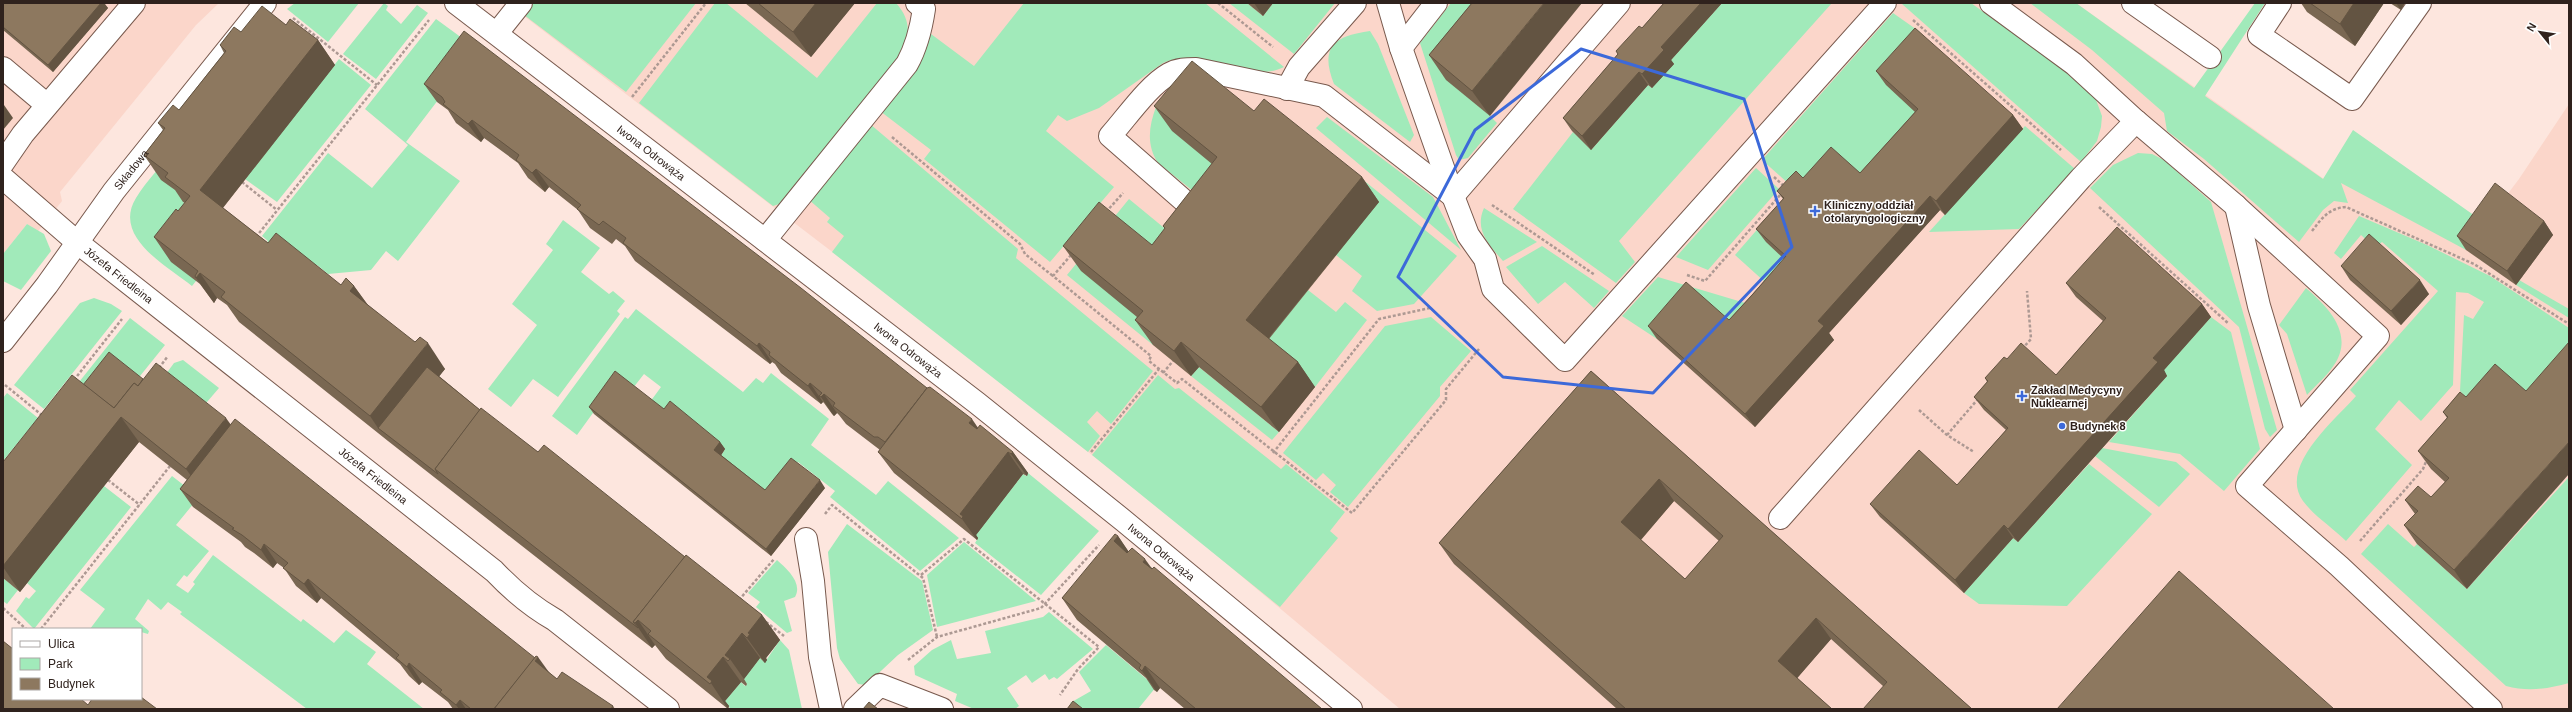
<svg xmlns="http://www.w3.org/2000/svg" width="2572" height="712" font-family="Arial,sans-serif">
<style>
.built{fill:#fbd6ca}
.green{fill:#a1eaba}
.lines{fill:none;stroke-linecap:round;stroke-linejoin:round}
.minor-casing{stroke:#78594d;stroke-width:24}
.path{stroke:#ad9993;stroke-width:2.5;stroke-dasharray:3 2;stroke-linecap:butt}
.minor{stroke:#fff;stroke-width:22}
.wall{fill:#796752;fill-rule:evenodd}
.shaded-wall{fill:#635442}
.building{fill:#8d785f;stroke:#635442;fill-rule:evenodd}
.marked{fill:none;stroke:#3c69d9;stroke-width:3;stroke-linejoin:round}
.poi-dot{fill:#3c69d9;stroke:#fff;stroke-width:1.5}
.labels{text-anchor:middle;stroke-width:3;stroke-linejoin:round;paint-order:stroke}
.street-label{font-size:11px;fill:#2f221d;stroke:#fff}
.poi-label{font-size:11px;font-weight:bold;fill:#2f221d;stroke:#fff;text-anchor:start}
</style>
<rect width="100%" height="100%" fill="#fde6de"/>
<g class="built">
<polygon points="3,3 219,3 196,25 60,192 62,201 39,230 37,232 27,224 3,254"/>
<polygon points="507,3 2076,3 2324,179 2341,182 2466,249 2519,179 2569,104 2569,709 1400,709 1190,533 950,342"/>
</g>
<g class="green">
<polygon points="295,3 359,3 328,42 287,9"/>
<polygon points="384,3 388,6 386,10 401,24 417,5 428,13 376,79 343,54"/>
<polygon points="534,3 696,3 626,92 524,15"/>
<path d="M715 3H726L817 78 877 3H896C915 24 908 42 896 64L779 204 773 206 639 103Z"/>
<path d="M1024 3H1205L1284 67C1247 85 1204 46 1163 63L1099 108 1067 121 1058 115 1046 131 1114 187 1050 262 924 159 931 150 880 111 928 42 931 34 974 66Z"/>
<polygon points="1229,3 1247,3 1263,16 1273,3 1335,3 1294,54"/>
<polygon points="1451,3 1510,3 1490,116 1497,123 1468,158 1459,160 1456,155 1420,43"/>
<polygon points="1722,3 1832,3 1619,241 1635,262 1616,283 1513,209 1573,132 1592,149 1648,85 1652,88 1670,61"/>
<polygon points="1903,3 1971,3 2065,71 2095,97 2102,116 2101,127 2097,141 2081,162 1902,4"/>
<polygon points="2030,3 2076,3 2194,88 2255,3 2265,3 2205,96 2323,179 2353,130 2485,223 2466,250 2341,183 2348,203 2334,201 2323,210 2299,242 2204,159 2167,131 2164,113 2092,50"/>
<polygon points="1893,13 1920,32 1927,123 1870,187 1798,192 1762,160"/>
<polygon points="436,19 477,49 406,142 460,181 398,261 386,251 371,270 328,274 317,265 311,272 261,249 268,241 262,236 328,153 372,188 408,145 365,109"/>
<path d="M1370 31 1378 44 1414 135 1410 142 1334 84C1319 46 1335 36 1370 31Z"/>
<polygon points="339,59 371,85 277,202 245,179"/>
<path d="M1156 107 1235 182 1160 336 1153 345 1067 275 1129 199 1174 236 1203 199 1158 163C1146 145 1149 126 1156 107Z"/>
<polygon points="1327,117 1433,197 1461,250 1316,128"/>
<polygon points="870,124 1018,249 1016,258 1153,371 1111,424 1097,411 1087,422 1100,436 1088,452 832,252 844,236 827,222 830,218 808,199"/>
<polygon points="2025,126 2075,169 2019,229 1929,232"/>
<path d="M176 148 185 198 183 202 208 222 196 281 192 286C167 266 112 237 136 198 147 180 163 164 176 148Z"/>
<polygon points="1330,153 1457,256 1414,304 1377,311 1352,291 1362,276 1336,255"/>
<polygon points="2138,153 2152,154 2164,160 2211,202 2277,430 2270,437 2265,429 2239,327 2090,188 2113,165"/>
<polygon points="1756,168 1779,189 1708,270 1676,257"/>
<polygon points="1782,201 1794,211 1796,270 1776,292 1735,255"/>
<path d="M1484 208 1537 242 1503 261C1489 245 1474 230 1484 208Z"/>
<path d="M2359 216 2427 245 2490 276 2569 328V374L2481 413 2460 391 2464 315 2473 319 2484 302 2468 293 2456 292 2453 385 2421 421 2399 400 2375 429 2412 465 2346 541C2333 528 2314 516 2303 501 2278 467 2335 420 2356 396L2350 390 2438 291 2382 242 2375 248 2361 235 2341 259 2334 253Z"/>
<polygon points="563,220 600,248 581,272 609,294 613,291 625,301 617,311 620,314 558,397 533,379 511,407 488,389 537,325 512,304 553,250 546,244"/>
<polygon points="27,224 44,234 51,251 21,290 3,281 3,254"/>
<polygon points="1542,246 1609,291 1594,308 1565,282 1538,304 1506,267"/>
<polygon points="1658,277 1762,308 1738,334 1696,296 1657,339 1622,316"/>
<polygon points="2519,280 2569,309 2569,318 2516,285"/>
<path d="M2306 288C2328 307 2355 334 2334 365 2327 376 2316 385 2307 395L2287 334 2279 325Z"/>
<polygon points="1308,290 1336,312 1345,302 1367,320 1315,387 1263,345"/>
<polygon points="94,298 111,304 122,311 44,409 14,385 80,303"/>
<polygon points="636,309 743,392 756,378 763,383 771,373 829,419 811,445 876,495 888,481 959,538 920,571 830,497 835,491 798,462 770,498 720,457 725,449 669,416 650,402 661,387 644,374 633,388 619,377 577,435 552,416 625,317 628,319"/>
<polygon points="1431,317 1471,351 1440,387 1440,396 1348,507 1330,492 1336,485 1323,473 1316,480 1283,453 1385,326"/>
<polygon points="2211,317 2231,332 2260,449 2224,491 2180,454 2109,442 2167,376 2162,372"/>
<polygon points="130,318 165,345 136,381 52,416"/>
<polygon points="183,360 219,388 201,409 152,393 174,363"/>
<polygon points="1199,367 1279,432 1272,440 1191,376"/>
<polygon points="1158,375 1175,389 1179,388 1281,469 1286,464 1345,512 1330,531 1338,538 1280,607 1092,455"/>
<polygon points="7,393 38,418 3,461 3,398"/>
<polygon points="2102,448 2176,462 2190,474 2159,507 2095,456"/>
<polygon points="2089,464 2152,514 2067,606 1979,604 1964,593 2013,538 2018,542"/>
<polygon points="1028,473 1099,531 1041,595 975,543 978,538 975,536 1023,474 1026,476"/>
<polygon points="172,476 199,497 176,525 209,551 187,577 184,575 176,585 188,593 195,584 193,582 213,555 301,622 303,619 334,643 346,630 376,652 367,664 424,709 307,709 180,614 182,612 168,602 161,610 148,599 135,619 149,631 148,634 141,632 141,629 90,629 105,609 80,590"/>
<path d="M2569 477V683C2547 689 2528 692 2506 686L2361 554 2388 524 2414 547 2417 544 2467 589Z"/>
<polygon points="104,486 131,507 34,629 16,611 26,597 29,599 36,591 27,583"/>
<polygon points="847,524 922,581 933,630 898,655 866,685 858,684 840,659 837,648 828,552"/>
<polygon points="964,542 1036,601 937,627 927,575"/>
<path d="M777 560C787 569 803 583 795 597L784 601 792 631 787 633 756 607 760 602 748 593Z"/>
<polygon points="3,578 18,590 7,604 3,601"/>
<polygon points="1049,612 1093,649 1057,679 1054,677 1049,680 1045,674 1032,683 1026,675 1007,688 1019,706 1015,709 974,709 955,701 957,694 915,675 914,666 932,650 951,640 957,659 991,653 985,631 1043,617"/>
<polygon points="780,640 789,650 802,709 731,709 724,702 741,682 745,686 747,684 743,680 760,658 765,662"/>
<polygon points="1106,645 1156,687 1138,709 1079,709 1070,703 1091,691 1079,672"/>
</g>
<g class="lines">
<defs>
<g id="minor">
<path id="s1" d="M456 3 977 403 1124 521 1351 709"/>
<polyline points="1388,3 1401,48 1453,196 1468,235 1485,259 1493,289 1565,360 1885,3"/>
<polyline points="1991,3 2074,64 2136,121 2236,206 2378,336 2247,486 2339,566 2491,709"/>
<polyline points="2133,3 2210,57"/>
<polyline points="2280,3 2259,35 2352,99 2420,3"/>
<polyline points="497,33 521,3"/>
<polyline points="1401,48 1436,3"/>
<polyline points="3,68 47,105"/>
<polyline points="1287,89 1299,67 1355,3"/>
<polyline points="3,163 23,134 134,3"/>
<path id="s2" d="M3 178 78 243 494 571C513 591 532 607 555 620L668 709"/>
<path d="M1190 206 1110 136C1127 117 1148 86 1169 74 1178 69 1186 69 1196 69L1324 96 1453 196 1619 3"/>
<polyline points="2236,206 2259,306 2296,430"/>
<path d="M765 240 907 64C917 46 921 29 924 9L917 3"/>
<path id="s3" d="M3 341 47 285 114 191 265 3"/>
<polyline points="1780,518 2081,178 2136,121"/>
<polyline points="806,539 813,581 820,657 831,709"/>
<polyline points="855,709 880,685 942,709"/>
</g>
</defs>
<use href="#minor" class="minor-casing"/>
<g class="path">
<polyline points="1218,3 1273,47"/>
<polyline points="293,18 377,85"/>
<polyline points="1913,20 2061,150"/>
<polyline points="632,97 706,3"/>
<polyline points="892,137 1020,244 1025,254 1053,276"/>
<polyline points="1774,177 1785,187"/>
<polyline points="242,182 277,210"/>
<polyline points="1492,205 1595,275"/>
<polyline points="2099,207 2229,324"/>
<polyline points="1106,212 1123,193"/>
<path d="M2312 231C2322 218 2329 208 2346 207L2474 264 2569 324"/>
<polyline points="256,237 429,20"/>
<polyline points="1071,255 1053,276 1151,356 1149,361 1177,383 1182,379 1352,513 1446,400 1446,389 1479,349"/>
<polyline points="1687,275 1705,281 1781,194"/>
<polyline points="2022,349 2031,339 2027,291"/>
<polyline points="159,368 168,356"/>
<polyline points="1163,373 1173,361"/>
<polyline points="74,380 122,319"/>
<polyline points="5,385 43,416"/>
<polyline points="1919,410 1947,435 1974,452"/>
<polyline points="1947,435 1978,399"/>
<polyline points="1091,452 1159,369"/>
<polyline points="1273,453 1379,319 1430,308"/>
<polyline points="108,480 140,505"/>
<polyline points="825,514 832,505 923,578 937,637"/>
<polyline points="2360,541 2423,469 2427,459"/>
<polyline points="921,575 964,539 1099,647 1078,669 1060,695"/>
<polyline points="739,600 774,559"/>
<polyline points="3,608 26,629"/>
<polyline points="766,622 784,636"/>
<polyline points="41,629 170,466"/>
<polyline points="908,660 937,637 1041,608 1099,545"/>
</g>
<use href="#minor" class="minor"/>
</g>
<g class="wall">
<polygon points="3,3 104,3 108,8 53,72 3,30"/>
<polygon points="745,3 855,3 811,57"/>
<polygon points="1247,3 1273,3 1263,16"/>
<polygon points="1472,3 1490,116 1446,80 1429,55"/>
<polygon points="1664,3 1722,3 1671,60 1674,64 1652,88 1648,85 1591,150 1572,131 1563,118 1618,54 1616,51 1642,28"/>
<polygon points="2301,3 2384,3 2355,46 2307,12"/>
<polygon points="2390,3 2405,3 2401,10"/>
<polygon points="286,25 318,40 335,65 223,208 268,243 341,285 354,286 368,305 445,369 439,376 480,410 538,452 685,557 762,615 780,640 766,658 767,660 765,663 760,658 744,679 747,684 746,686 741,682 725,701 729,706 728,709 666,659 655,645 652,648 448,488 388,441 239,322 227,305 217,298 214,303 200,284 171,262 154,237 178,211 185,203 183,202 175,190 161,180 144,155 163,130 158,123 179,110 224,53 220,45 241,32"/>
<polygon points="1876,71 2013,115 2023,129 1945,215 1940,210 1829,333 1834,340 1755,427 1657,339 1648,326 1729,320 1784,259 1766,242 1756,229 1783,199 1777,191 1803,178 1860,173 1915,112 1886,85"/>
<polygon points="424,84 927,388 978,428 1013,452 1028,473 1027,476 1023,474 976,535 978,538 977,540 894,473 878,452 880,450 846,424 839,415 837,413 834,416 832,414 824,403 823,402 821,404 781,373 775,364 772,362 770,364 635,261 625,246 616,239 612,244 590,228 578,210 549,187 545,192 528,178 518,163 484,138 481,142 456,123 448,110 437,102"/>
<polygon points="1154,106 1254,111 1362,177 1379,202 1269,339 1298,362 1315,387 1279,432 1199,367 1191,376 1153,345 1135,320 1137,317 1081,271 1063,246 1152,245 1165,229 1163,226 1212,164 1172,131"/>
<polygon points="2544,221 2553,235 2516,285 2466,250 2457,236"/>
<polygon points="2341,266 2429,294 2401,325 2350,280"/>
<polygon points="2066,283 2202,304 2211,317 2164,370 2167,376 2018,542 2013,538 1964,593 1880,517 1870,504 1957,485 2006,430 1984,410 1974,397 1987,382 1985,378 2007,359 2056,375 2103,321 2076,297"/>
<path d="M1591 371 1972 709 1883 686 1831 639 1797 678 1832 709H1617L1454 564 1439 543ZM1674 501 1719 541 1685 579 1641 540Z"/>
<polygon points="143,379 231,425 557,679 613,706 615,709 453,709 448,702 422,682 419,685 409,676 400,664 321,598 317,603 296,586 284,568 277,563 273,568 254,553 245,547 241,542 193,507 180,489 187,480 139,442 20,592 3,578 3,462 83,385"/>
<polygon points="2460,392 2467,589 2417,544 2404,525 2415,514 2405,500 2431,497 2445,482 2431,469 2418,451 2447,418 2443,412"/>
<polygon points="589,407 664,409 720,442 725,449 721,455 765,490 825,488 771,556 594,414"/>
<polygon points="1118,536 1128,551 1152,568 1322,709 1185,709 1160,688 1157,692 1154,690 1146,678 1077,620 1062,598"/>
</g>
<g class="shaded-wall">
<polygon points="101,3 104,3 108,8 53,72 48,65"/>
<polygon points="816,3 855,3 811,57 793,32"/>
<polygon points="1254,3 1273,3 1263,16"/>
<polygon points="1544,3 1582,3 1490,116 1472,91"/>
<polygon points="1701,3 1722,3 1671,60 1674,64 1652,88 1642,74 1661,47"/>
<polygon points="2354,3 2384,3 2355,46 2340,24"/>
<polygon points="2396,3 2405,3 2401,10"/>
<polygon points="318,40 335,65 217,215 200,190"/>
<polygon points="1639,72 1648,85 1591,150 1582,136"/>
<polygon points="4,105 13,118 3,130 3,106"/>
<polygon points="2013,115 2023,129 1945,215 1936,201"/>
<polygon points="472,120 484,138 481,142 468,124"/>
<polygon points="536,169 549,187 545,192 532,173"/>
<polygon points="1362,177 1379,202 1263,345 1246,320"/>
<polygon points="1930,196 1940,210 1829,333 1834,340 1755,427 1745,414 1818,321"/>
<polygon points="2544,221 2553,235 2516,285 2507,271"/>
<polygon points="200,273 217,298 214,303 196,278"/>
<polygon points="2420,280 2429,294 2401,325 2391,311"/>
<polygon points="354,286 372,311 350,291"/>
<polygon points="2202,304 2211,317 2164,370 2167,376 2018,542 2008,529 2153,358"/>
<polygon points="1181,342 1199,367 1191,376 1174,351"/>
<polygon points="428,343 445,369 391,438 378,428 370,416"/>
<polygon points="759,343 772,362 770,364 757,346"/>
<polygon points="1298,362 1315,387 1279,432 1261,407"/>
<polygon points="810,383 823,402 821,404 808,386"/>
<polygon points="824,394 837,413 834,416 821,397"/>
<polygon points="118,415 121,417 139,442 20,592 3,567 3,566"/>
<polygon points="226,418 244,443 204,494 186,469"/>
<polygon points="972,419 987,441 969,423"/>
<polygon points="720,442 725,449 720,457 714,450"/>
<polygon points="2569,442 2569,474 2467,589 2454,570"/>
<polygon points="1008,452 1023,474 976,535 978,538 977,540 962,519 960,514"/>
<polygon points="1013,452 1028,473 1027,476 1011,454"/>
<polygon points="1659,479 1674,501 1637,544 1621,522"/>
<polygon points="820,480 825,488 771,556 766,549"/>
<polygon points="2004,525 2013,538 1964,593 1955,580"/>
<polygon points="1118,536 1133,558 1114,541"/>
<polygon points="264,544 277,563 273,568 261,550"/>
<polygon points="1145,559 1161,581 1143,562"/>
<polygon points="308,579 321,598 317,603 304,584"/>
<polygon points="762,615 780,640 766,658 767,660 765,663 747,638 748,633"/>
<polygon points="1816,618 1831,639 1793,683 1778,661"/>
<polygon points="638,620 655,645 652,648 635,623"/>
<polygon points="742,633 760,658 744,679 730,659 725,655"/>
<polygon points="538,657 556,682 535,661"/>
<polygon points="723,657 741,682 725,701 729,706 728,709 707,677"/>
<polygon points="409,663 422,682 419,685 407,667"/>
<polygon points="1145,666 1160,688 1157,692 1142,671"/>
<polygon points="460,700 466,709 459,709 456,705"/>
</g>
<g class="building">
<polygon points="3,3 101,3 48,65 3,27"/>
<polygon points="758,3 816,3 793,32"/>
<polygon points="1472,3 1544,3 1472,91 1429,55"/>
<polygon points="1664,3 1701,3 1661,47 1664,50 1642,74 1639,72 1582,136 1563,118 1618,54 1616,51 1639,26 1642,28"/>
<polygon points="2310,3 2354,3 2340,24"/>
<polygon points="262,6 286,25 290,19 318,40 200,190 268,243 276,233 341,285 346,278 354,286 350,291 415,342 420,337 428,343 370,416 221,297 225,292 200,273 196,278 195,276 198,271 154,237 176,209 178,211 190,196 165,177 168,173 144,155 165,128 158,123 173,105 179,110 226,51 220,45 234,27 241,32"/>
<polygon points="1915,28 2013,115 1936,201 1930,196 1818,321 1824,326 1745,414 1648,326 1686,282 1729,320 1753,294 1786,256 1756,229 1784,198 1777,191 1789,178 1796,171 1803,178 1831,147 1860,173 1918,109 1876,71"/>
<polygon points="464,31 801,288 927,388 885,442 878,437 874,437 833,406 835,403 824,394 821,397 819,396 822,393 810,383 808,386 769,355 770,352 759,343 757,346 623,243 626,238 603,221 599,225 577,209 581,205 536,169 532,173 516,160 519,155 472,120 468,124 443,104 445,102 442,97 424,84"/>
<polygon points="1192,61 1254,111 1264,99 1362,177 1246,320 1298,362 1261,407 1181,342 1174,351 1135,320 1143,311 1063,246 1099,202 1152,245 1165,228 1163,226 1217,157 1154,106"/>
<polygon points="2495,183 2544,221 2507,271 2457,236"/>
<polygon points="2117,227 2202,304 2153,358 2158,362 2008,529 2004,525 1955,580 1870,504 1919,450 1957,485 2008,428 1974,397 1988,381 1985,378 2004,357 2007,359 2021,343 2056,375 2106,318 2066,283"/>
<polygon points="2369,234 2420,280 2391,311 2341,266"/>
<polygon points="2569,342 2569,442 2454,570 2404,525 2418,511 2405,500 2418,486 2431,497 2449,478 2418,451 2448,417 2443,412 2460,392 2466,397 2495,364 2526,391"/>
<polygon points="109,352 143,379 138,386 134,383 114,408 83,385"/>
<polygon points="156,363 226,418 186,469 121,417 3,566 3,462 72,375 114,408 134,383 138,386"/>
<polygon points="427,367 480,410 435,469 438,474 378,428"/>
<polygon points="615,371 664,409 670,401 720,442 714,450 765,490 791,458 820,480 766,549 589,407"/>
<path d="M1591 371 1972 709H1863L1887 682 1816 618 1778 661 1832 709H1626L1439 543ZM1659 479 1723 536 1685 579 1621 522Z"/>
<polygon points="930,387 972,419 969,423 977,429 980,425 1013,452 1011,454 1008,452 960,514 963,516 962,519 878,452 927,388"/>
<polygon points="481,408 538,452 544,445 685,557 633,622 638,628 435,469"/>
<polygon points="235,419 535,658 494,709 471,709 460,700 456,705 440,692 442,690 409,663 407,667 396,658 399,655 308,579 304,584 283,568 288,563 264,544 261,550 242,535 232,529 234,528 180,489"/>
<polygon points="1115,534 1118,536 1114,541 1127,553 1132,548 1145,559 1143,562 1152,569 1154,567 1322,709 1196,709 1145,666 1142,671 1139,668 1141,665 1062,598"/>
<polygon points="686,555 762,615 748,633 750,634 747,638 742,633 725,655 730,659 728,661 723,657 707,677 712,681 710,684 648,634 651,631 638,620 635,623 633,622"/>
<polygon points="2179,571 2334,709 2057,709"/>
<polygon points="3,641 13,649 13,699 81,699 88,705 92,699 141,699 141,697 157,709 3,709"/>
<polygon points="536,656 538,657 535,661 557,679 562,672 613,706 611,709 494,709"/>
<polygon points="1073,701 1083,709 1067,709"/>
<polygon points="869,702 878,709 863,709"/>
</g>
<path class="marked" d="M1581 49 1744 99 1792 247 1653 393 1503 377 1398 277 1475 130Z"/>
<g class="poi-dot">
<path d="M1813 205h4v4h4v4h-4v4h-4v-4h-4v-4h4z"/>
<path d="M2020 390h4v4h4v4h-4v4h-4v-4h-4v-4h4z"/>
<circle cx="2062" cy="426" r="4"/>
</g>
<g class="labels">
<g class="street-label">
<text dy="4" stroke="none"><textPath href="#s1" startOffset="246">Iwona Odrowąża</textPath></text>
<text dy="4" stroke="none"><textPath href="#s3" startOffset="214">Składowa</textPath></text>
<text dy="4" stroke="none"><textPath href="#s2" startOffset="151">Józefa Friedleina</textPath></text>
<text dy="4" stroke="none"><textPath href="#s1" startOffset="570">Iwona Odrowąża</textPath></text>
<text dy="4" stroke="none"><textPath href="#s2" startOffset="475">Józefa Friedleina</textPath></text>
<text dy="4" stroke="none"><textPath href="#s1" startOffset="894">Iwona Odrowąża</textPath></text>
</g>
<g class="poi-label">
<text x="1824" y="209">Kliniczny oddział<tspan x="1824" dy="13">otolaryngologiczny</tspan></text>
<text x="2031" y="394">Zakład Medycyny<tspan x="2031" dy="13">Nuklearnej</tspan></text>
<text x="2070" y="430">Budynek 8</text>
</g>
</g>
<rect width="2572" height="712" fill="none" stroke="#2f221d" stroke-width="8"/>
<rect x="12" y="628" width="130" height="72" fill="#ffffff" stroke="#aca7a5"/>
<rect x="20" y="641" width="20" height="6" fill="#ffffff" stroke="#aca7a5"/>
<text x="48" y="648" font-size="12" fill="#2f221d">Ulica</text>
<rect x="20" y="658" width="20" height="12" fill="#a1eaba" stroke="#aca7a5"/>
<text x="48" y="668" font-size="12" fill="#2f221d">Park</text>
<rect x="20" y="678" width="20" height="12" fill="#8d785f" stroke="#aca7a5"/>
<text x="48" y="688" font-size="12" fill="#2f221d">Budynek</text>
<g transform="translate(2540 32) rotate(300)" stroke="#ffffff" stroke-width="3" paint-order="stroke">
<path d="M0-3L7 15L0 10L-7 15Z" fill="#2f221d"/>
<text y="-6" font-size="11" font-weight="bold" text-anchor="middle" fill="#2f221d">N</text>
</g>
</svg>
